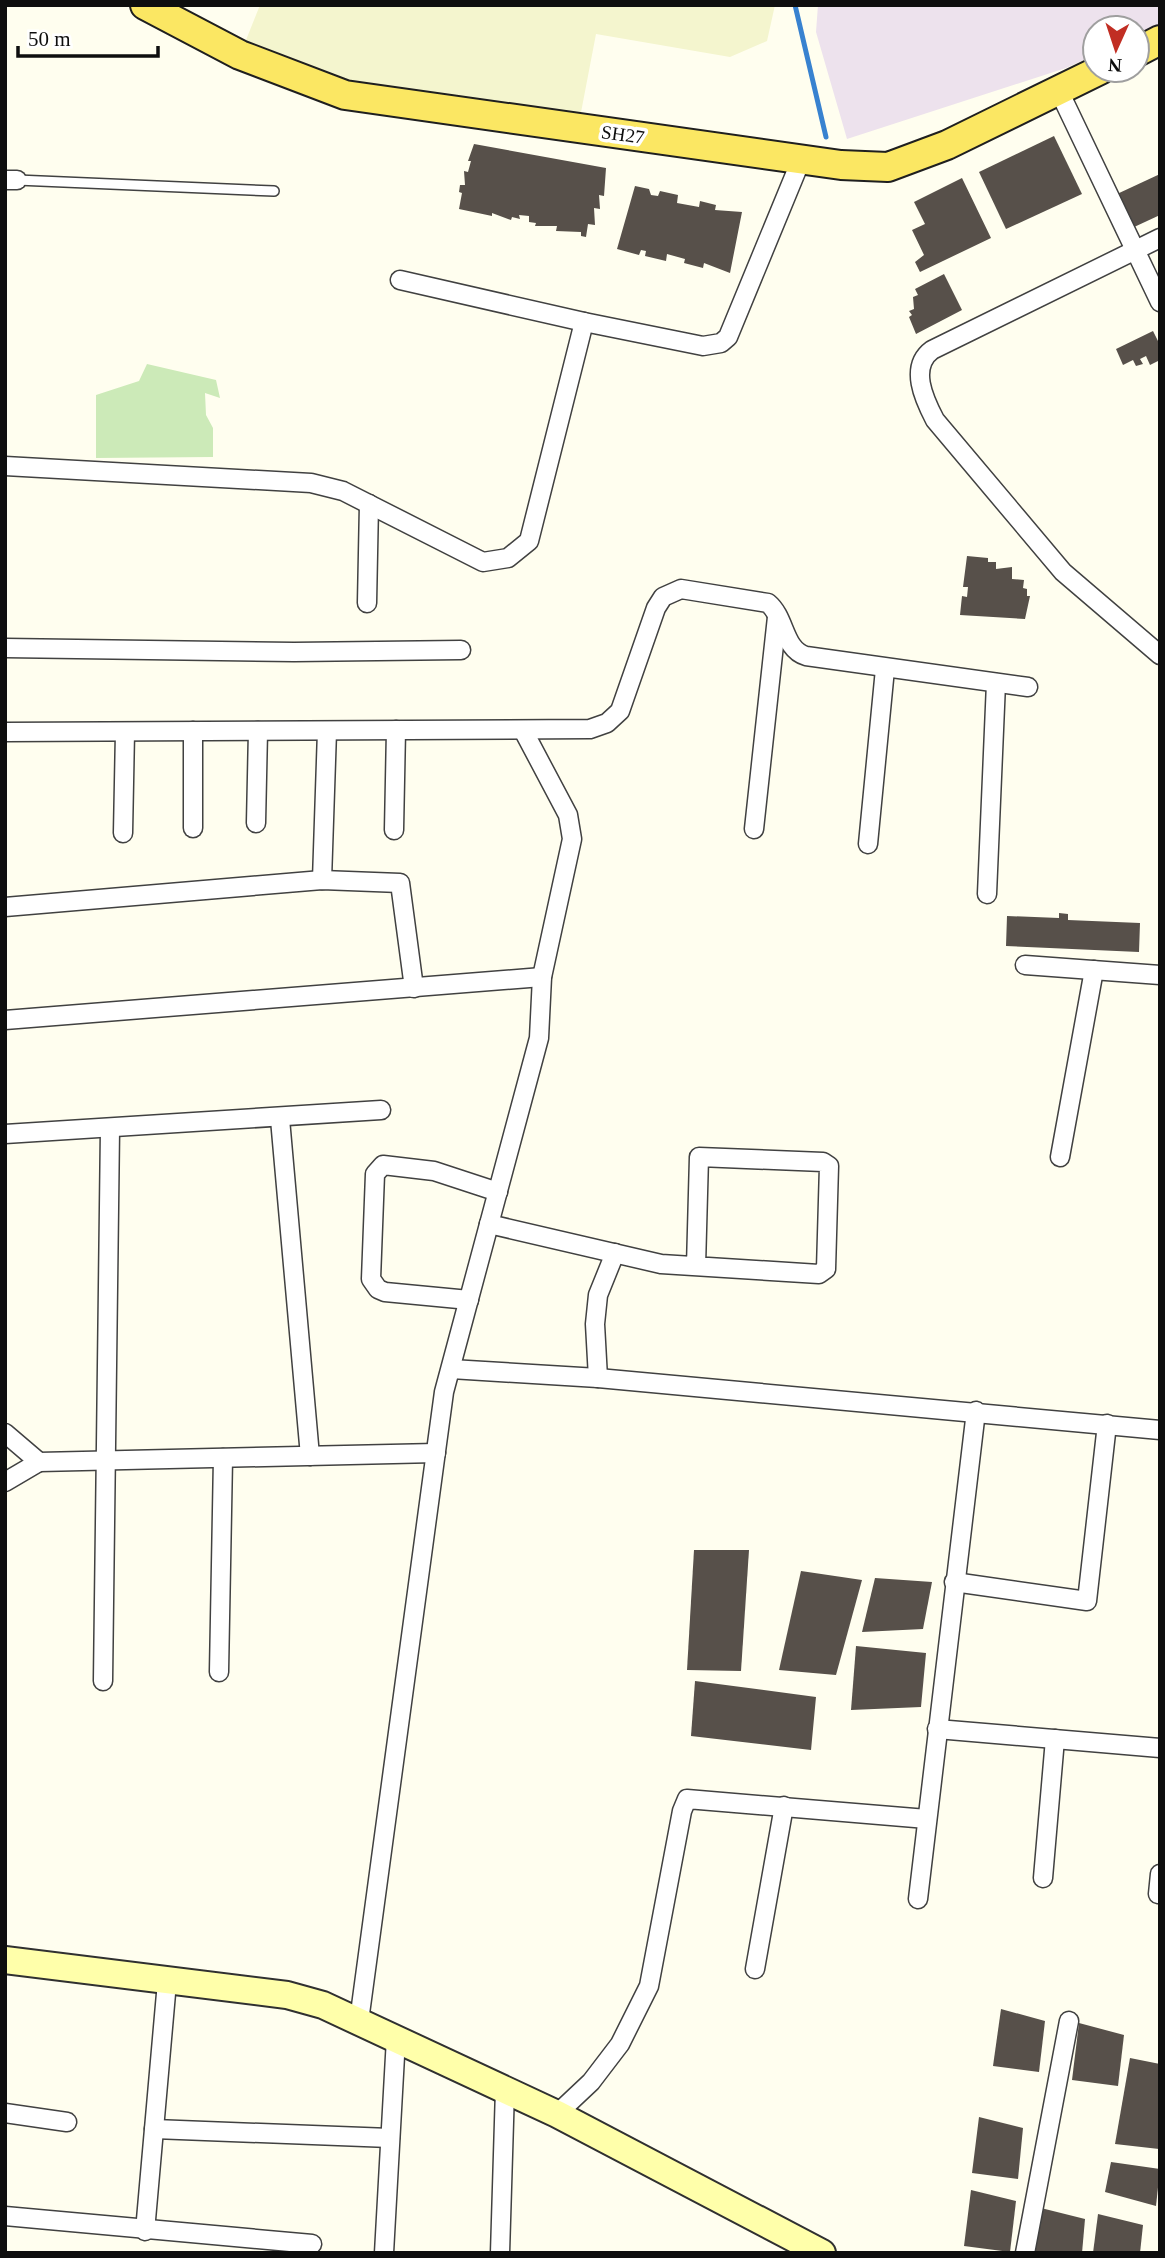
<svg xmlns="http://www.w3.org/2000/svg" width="1165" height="2258" font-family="Georgia,serif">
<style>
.industrial{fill:#ede2ed}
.farmland{fill:#f4f5ce}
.green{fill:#cceab8}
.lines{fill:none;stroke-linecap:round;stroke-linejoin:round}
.stream{stroke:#3882d0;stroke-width:5}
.building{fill:#57504a}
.lane-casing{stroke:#414141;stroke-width:12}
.street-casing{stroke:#414141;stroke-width:21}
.secondary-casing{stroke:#303030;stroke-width:30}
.primary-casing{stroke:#1f1f1f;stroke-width:32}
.lane{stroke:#fff;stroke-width:9}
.street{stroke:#fff;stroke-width:18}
.secondary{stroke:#ffa;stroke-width:26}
.primary{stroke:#fbe763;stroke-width:28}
.labels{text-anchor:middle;stroke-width:7;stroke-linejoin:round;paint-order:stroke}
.street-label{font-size:19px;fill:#0e0e0e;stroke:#fff}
</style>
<rect width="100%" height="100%" fill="#fffeef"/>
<polygon class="industrial" points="818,5 1160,5 1160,27 1137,37 1137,28 1095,28 1095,55 1066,68 847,139 816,32"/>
<polygon class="farmland" points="260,5 775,5 767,41 730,57 596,34 578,128 345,95 240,55"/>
<polygon class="green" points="147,364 216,380 220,398 205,393 206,415 213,428 213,457 96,458 96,395 139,381"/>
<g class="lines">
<polyline class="stream" points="795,5 826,137"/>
</g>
<g class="building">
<polygon points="1054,136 1082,194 1006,229 979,172"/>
<polygon points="474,144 606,168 604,196 599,195 600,209 594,208 595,225 588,224 586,237 581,236 581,232 556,231 557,226 535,226 536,223 529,222 529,216 519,215 520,219 512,217 511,220 492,213 492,216 459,209 462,193 459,192 460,185 465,185 464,171 468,172 471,161 468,161"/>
<polygon points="1160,174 1160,215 1132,228 1117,194"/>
<polygon points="962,178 991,238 920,272 915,262 924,255 912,230 925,224 914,202"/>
<polygon points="635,186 649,189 651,195 658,196 660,191 678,195 677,203 699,207 700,201 716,205 715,210 742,212 730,273 704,263 703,268 684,263 685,259 667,254 666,261 645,256 646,251 641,250 639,255 617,249"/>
<polygon points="944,274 962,310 916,334 909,317 912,315 909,311 914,309 913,297 918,295 915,289"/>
<polygon points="1153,331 1160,345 1160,360 1150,365 1146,356 1140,359 1143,364 1136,366 1133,360 1123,365 1116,349"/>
<polygon points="967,556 988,558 988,562 996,562 996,569 1012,567 1012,579 1024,580 1023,588 1027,589 1027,596 1030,596 1025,619 960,615 962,596 967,597 968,587 963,587"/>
<polygon points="1059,913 1068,914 1068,920 1140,923 1139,952 1006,946 1007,916 1059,918"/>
<polygon points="694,1550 749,1550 741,1671 687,1670"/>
<polygon points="801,1571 862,1580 836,1675 779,1670"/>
<polygon points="875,1578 932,1582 923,1629 862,1632"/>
<polygon points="856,1646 926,1653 921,1707 851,1710"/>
<polygon points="695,1681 816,1697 811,1750 691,1736"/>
<polygon points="1001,2009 1045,2021 1039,2072 993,2066"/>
<polygon points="1079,2023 1124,2035 1118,2086 1072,2080"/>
<polygon points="1130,2058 1160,2064 1159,2149 1115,2144"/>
<polygon points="979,2117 1023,2128 1018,2179 972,2173"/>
<polygon points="1111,2162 1160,2169 1156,2206 1105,2192"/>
<polygon points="971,2190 1016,2201 1010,2252 964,2246"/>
<polygon points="1041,2208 1085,2219 1082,2253 1035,2253"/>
<polygon points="1098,2214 1143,2225 1140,2253 1093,2253"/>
</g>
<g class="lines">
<defs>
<polyline id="lane" points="17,180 274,191"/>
<g id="street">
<polyline points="1059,91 1160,302"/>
<polyline points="5,180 17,180"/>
<path d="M1160 238 932 350C909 367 924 399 935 420L1063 572 1160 655"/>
<polyline points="400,280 584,322"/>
<polyline points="5,466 311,483 343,491 483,562 508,558 529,541 584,322 703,346 721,343 728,337 801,160"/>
<polyline points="367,603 369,504"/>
<polyline points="5,648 294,652 461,650"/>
<path d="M5 732 590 729 607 723 620 711 656 608 663 597 681 589 768 603C786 618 783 649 806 656L1028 687"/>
<polyline points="256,823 258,731"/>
<polyline points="193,828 193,731"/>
<polyline points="754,829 777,617"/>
<polyline points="394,830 396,730"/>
<polyline points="123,833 125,732"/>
<polyline points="868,844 885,669"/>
<polyline points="322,880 327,731"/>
<polyline points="987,894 996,683"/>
<polyline points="5,907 322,880 400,883 414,988"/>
<polyline points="1025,965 1160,975"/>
<polyline points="5,1020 542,977"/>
<polyline points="280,1119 310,1456"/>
<polyline points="5,1134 381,1110"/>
<polyline points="1060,1157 1094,970"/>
<polyline points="489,1224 661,1264 819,1274 826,1269 829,1166 823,1162 699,1157 696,1266"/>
<polyline points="469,1300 385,1292 378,1289 371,1279 375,1174 383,1165 434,1171 498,1192"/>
<polyline points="451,1369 598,1378 1160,1430"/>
<polyline points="598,1378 595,1324 598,1295 615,1253"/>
<polyline points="5,1433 39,1462 436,1453"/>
<polyline points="5,1482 39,1462"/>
<polyline points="954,1582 1087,1601 1107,1424"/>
<polyline points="219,1672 223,1458"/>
<polyline points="103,1681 110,1129"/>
<polyline points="937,1729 1160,1748"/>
<polyline points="1043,1878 1055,1739"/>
<polyline points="1158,1894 1160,1874"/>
<polyline points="918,1899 976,1411"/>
<polyline points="755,1969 784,1806"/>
<polyline points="359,2021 444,1392 539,1038 542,977 572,839 568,815 523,730"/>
<polyline points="5,2113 67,2122"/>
<polyline points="557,2114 591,2082 620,2044 649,1986 682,1811 687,1799 927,1819"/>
<polyline points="154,2129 390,2138"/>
<polyline points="5,2216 312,2244"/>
<polyline points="145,2231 167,1982"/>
<polyline points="384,2253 396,2038"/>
<polyline points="500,2253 505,2089"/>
<polyline points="1025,2253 1069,2021"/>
</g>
<polyline id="secondary" points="5,1960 287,1995 323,2005 557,2114 822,2253"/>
<g id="primary">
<polyline points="145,5 240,55 345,95 841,165 888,167 947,145 1100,70"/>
<polyline points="1137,52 1160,40"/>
</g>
</defs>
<use href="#lane" class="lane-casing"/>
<use href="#street" class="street-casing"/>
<use href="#secondary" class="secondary-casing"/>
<use href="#primary" class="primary-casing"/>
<use href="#lane" class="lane"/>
<use href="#street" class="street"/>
<use href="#secondary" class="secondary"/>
<use href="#primary" class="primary"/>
</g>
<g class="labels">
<g class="street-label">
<text transform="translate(623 134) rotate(8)" y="7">SH27</text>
</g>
</g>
<rect width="1165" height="2258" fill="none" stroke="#0e0e0e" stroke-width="14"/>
<g transform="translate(1116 49) rotate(183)"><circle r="33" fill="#ffffff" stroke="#9f9f9f" stroke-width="2"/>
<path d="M0-5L12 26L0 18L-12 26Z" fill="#c12e23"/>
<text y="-10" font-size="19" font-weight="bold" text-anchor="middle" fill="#0e0e0e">N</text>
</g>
<path d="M18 46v10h140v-10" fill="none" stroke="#0e0e0e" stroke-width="3.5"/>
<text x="28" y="46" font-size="21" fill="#0e0e0e" stroke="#ffffff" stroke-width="5" paint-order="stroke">50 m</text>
</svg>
